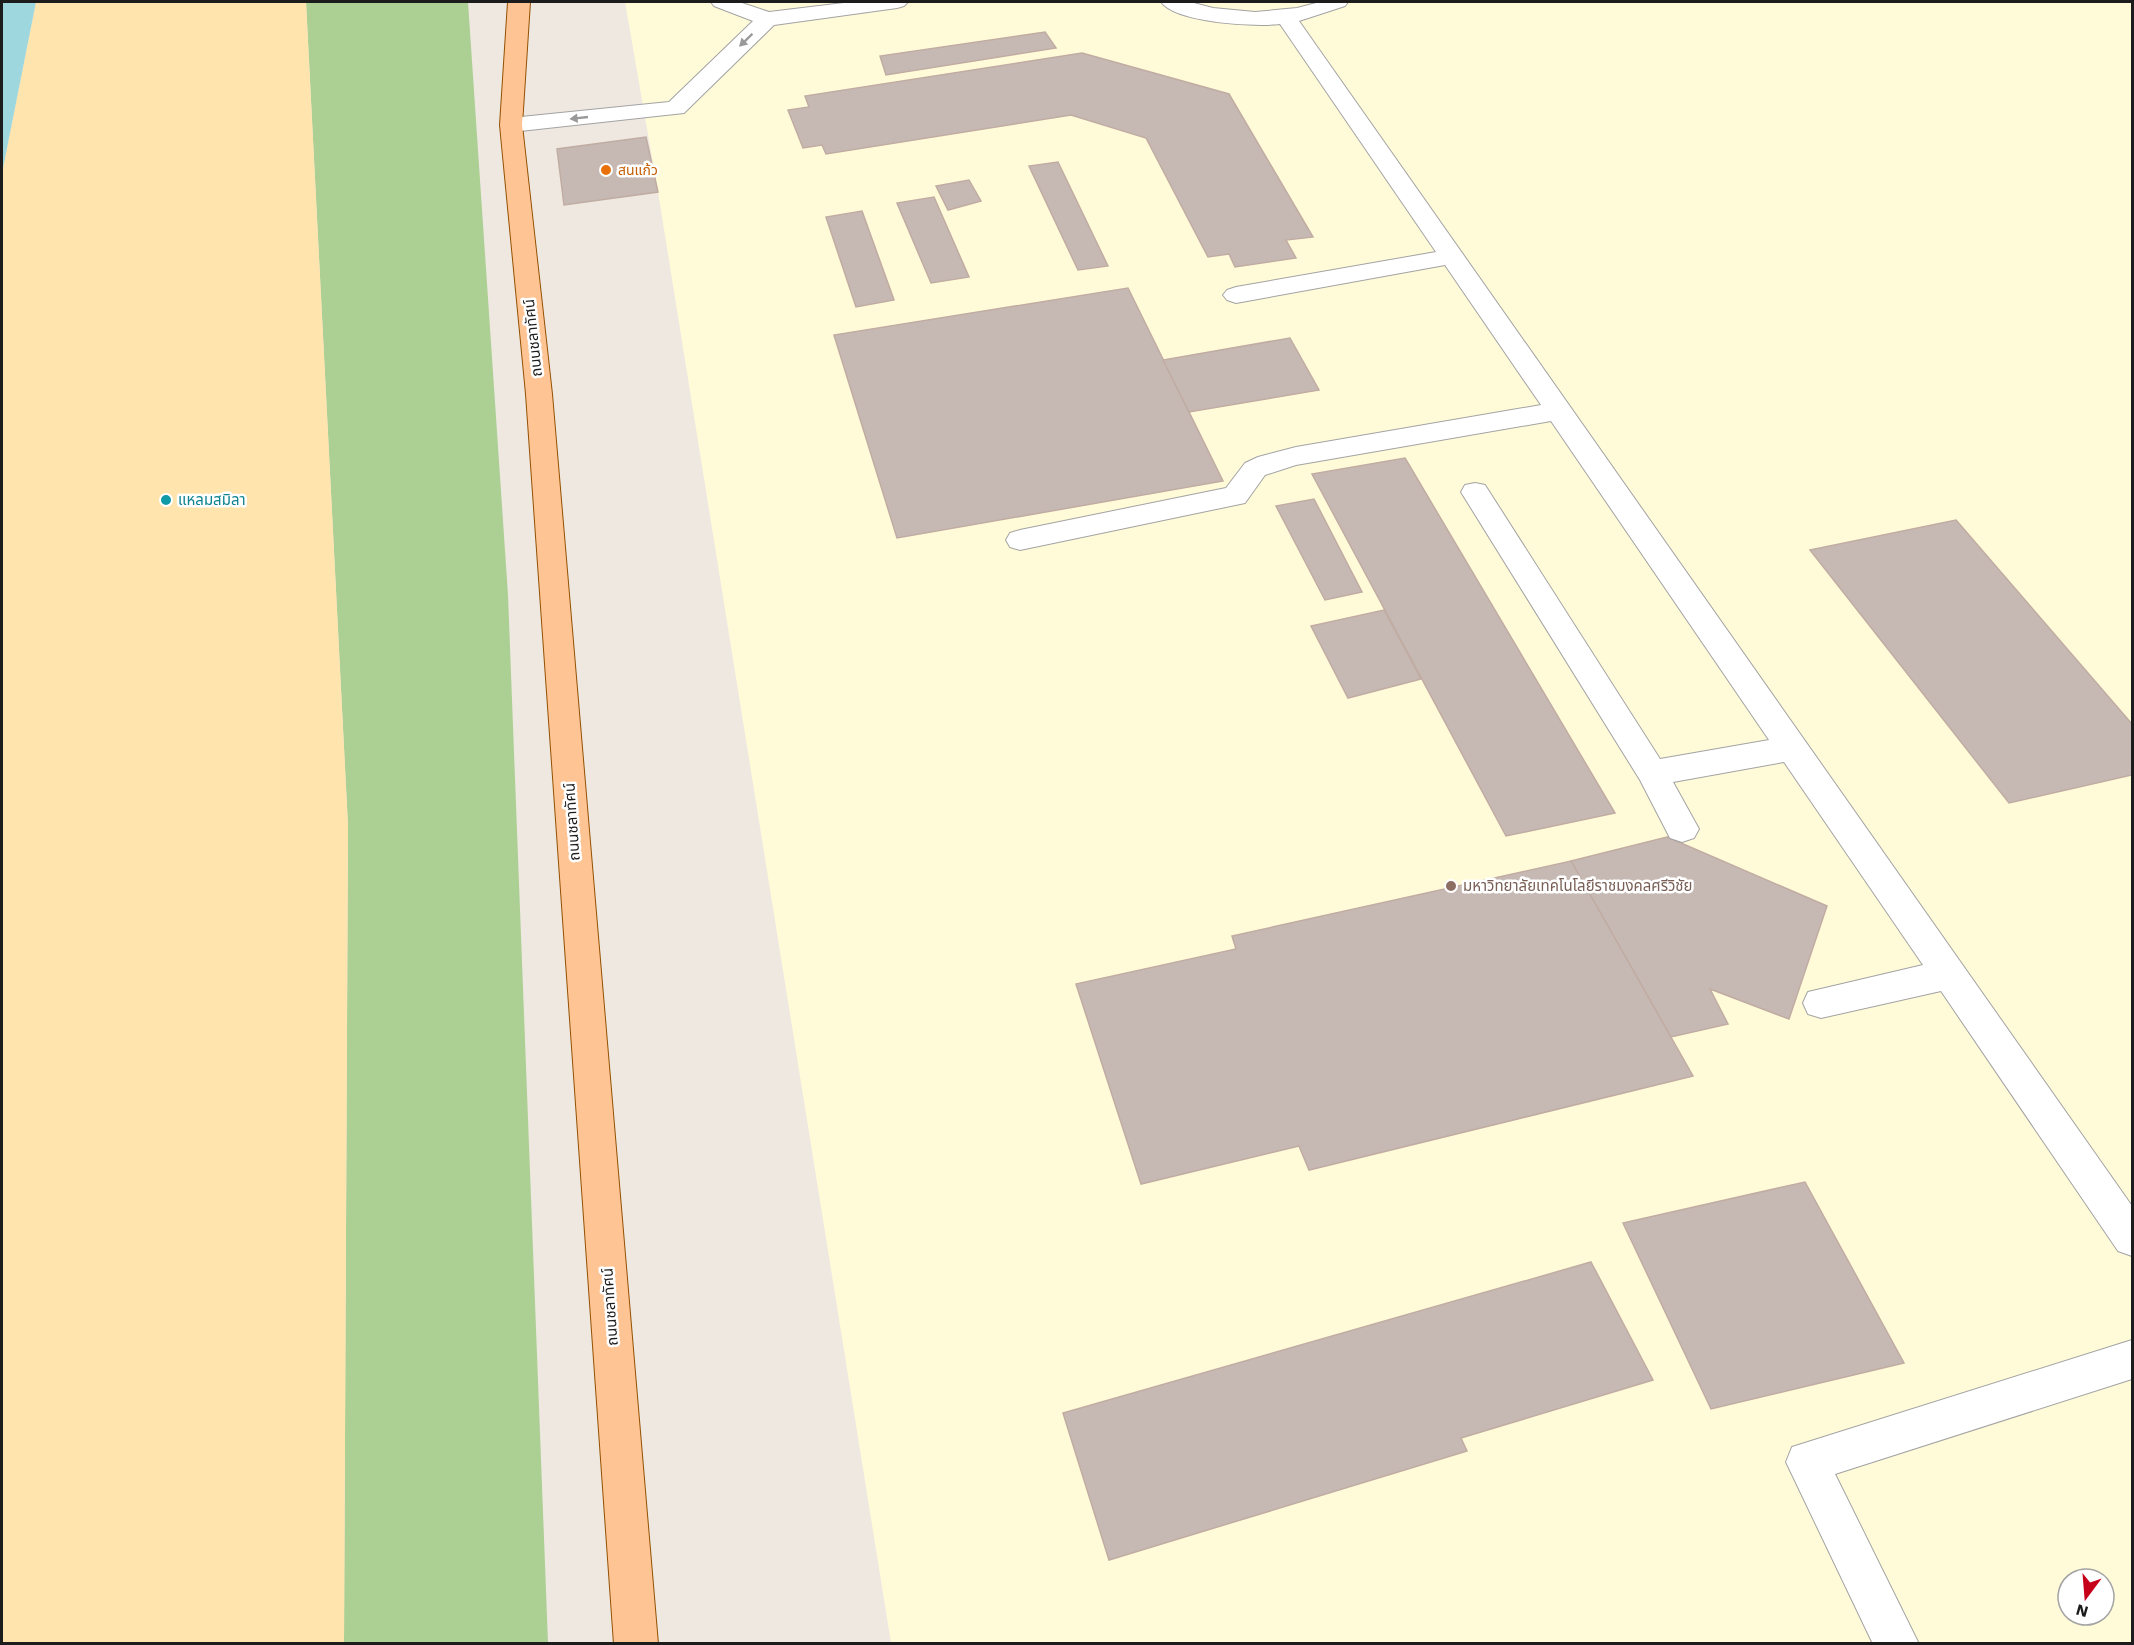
<svg xmlns="http://www.w3.org/2000/svg" width="2134" height="1645" font-family="'Work Sans','Noto Sans Thai',sans-serif">
<style>
.education{fill:#fffad8;fill-rule:evenodd}
.forest{fill:#accf93}
.sand{fill:#ffe4ad}
.water{fill:#9ed8de}
.building{fill:#c6b9b4;stroke:#c0aca2;stroke-width:1.5}
.lines{fill:none;stroke-linecap:round;stroke-linejoin:round}
.minor-casing{stroke:#a3a3a3;stroke-width:2}
.major-casing{stroke:#935000;stroke-width:2}
.minor{fill:#fff;fill-rule:evenodd}
.major{fill:#ffc494;fill-rule:evenodd}
.oneway{fill:#999}
.food-dot{fill:#e8710a;stroke:#fff;stroke-width:2}
.culture-dot{fill:#0f9aa8;stroke:#fff;stroke-width:2}
.education-dot{fill:#8d6e63;stroke:#fff;stroke-width:2}
.labels{text-anchor:middle;stroke-width:5;stroke-linejoin:round;paint-order:stroke}
.far-food-label{font-size:14px;fill:#c56008;stroke:#fff;text-anchor:start}
.street-label{font-size:15px;fill:#1c1c1c;stroke:#fff}
.culture-label{font-size:15px;fill:#0d838f;stroke:#fff;text-anchor:start}
.education-label{font-size:15px;fill:#785e54;stroke:#fff;text-anchor:start}
</style>
<rect width="100%" height="100%" fill="#eee8e1"/>
<path class="education" d="M625 2H2132V1643H891L658 192ZM2068 1579H2104V1615H2068Z"/>
<polygon class="forest" points="306,2 468,2 508,595 548,1643 344,1643 348,826"/>
<polygon class="sand" points="36,2 306,2 348,826 344,1643 2,1643 2,173"/>
<polygon class="water" points="2,2 36,2 2,173"/>
<g class="building">
<polygon points="1045,32 1056,48 886,75 880,56"/>
<polygon points="1082,53 1229,94 1313,237 1286,240 1296,258 1235,267 1229,254 1208,257 1146,138 1071,115 826,154 822,145 803,148 788,110 809,107 805,96"/>
<polygon points="646,137 658,192 564,205 557,149"/>
<polygon points="1058,162 1108,266 1078,270 1029,166"/>
<polygon points="969,180 981,201 948,210 936,186"/>
<polygon points="934,197 969,277 931,283 897,203"/>
<polygon points="862,211 894,300 856,307 826,217"/>
<polygon points="1128,288 1223,481 897,538 834,335"/>
<polygon points="1290,338 1319,390 1189,412 1163,360"/>
<polygon points="1405,458 1615,813 1506,836 1312,474"/>
<polygon points="1314,499 1362,592 1325,600 1276,506"/>
<polygon points="1956,520 2132,724 2132,775 2009,803 1810,550"/>
<polygon points="1384,610 1421,679 1348,698 1311,626"/>
<polygon points="1667,837 1827,906 1789,1019 1710,989 1728,1024 1671,1037 1571,861"/>
<polygon points="1571,861 1693,1076 1309,1170 1299,1146 1141,1184 1076,984 1236,949 1232,936"/>
<polygon points="1805,1182 1904,1363 1711,1409 1623,1223"/>
<polygon points="1591,1262 1653,1380 1461,1438 1467,1451 1109,1560 1063,1413"/>
</g>
<g class="lines">
<defs>
<g id="minor">
<polygon points="711,2 739,2 769,12 852,2 908,2 904,6 897,8 774,25 684,113 511,132 503,130 500,125 503,120 511,118 669,102 753,21 714,6"/>
<path d="M1161 2H1190L1213 8 1255 12 1297 8 1320 2H1348L1345 6 1299 21 2132 1206V1256L2118 1251 1941 991 1821 1018 1808 1014 1803 1003 1808 992 1923 965 1784 762 1673 782 1699 829 1694 838 1682 842 1670 838 1640 780 1461 492 1465 485 1475 483 1485 485 1660 759 1769 740 1551 421 1296 465 1265 475 1245 503 1020 550 1010 547 1006 540 1010 533 1020 530 1226 488 1245 463 1258 457 1296 447 1541 405 1445 265 1236 303 1227 300 1223 295 1227 290 1236 287 1436 252 1280 24C1256 27 1176 23 1161 2Z"/>
<polygon points="2132,1340 2132,1379 1835,1474 1919,1644 1873,1644 1786,1462 1792,1447"/>
</g>
<polygon id="major" points="508,2 530,2 522,125 552,394 658,1644 614,1644 526,394 500,125"/>
</defs>
<use href="#minor" class="minor-casing"/>
<use href="#major" class="major-casing"/>
<use href="#minor" class="minor"/>
<use href="#major" class="major"/>
</g>
<defs><path id="oneway-solid" d="M-6-.8H1V-3.2L6.5 0L1 3.2V.8H-6Z" transform="scale(1.5)"/></defs>
<g class="oneway">
<use href="#oneway-solid" transform="translate(746 40) rotate(136)"/>
<use href="#oneway-solid" transform="translate(579 118) rotate(174)"/>
</g>
<circle class="food-dot" cx="606" cy="170" r="6"/>
<circle class="culture-dot" cx="166" cy="500" r="6"/>
<circle class="education-dot" cx="1451" cy="886" r="6"/>
<g class="labels">
<g class="far-food-label">
<text x="618" y="175">สนแก้ว</text>
</g>
<g class="street-label">
<text transform="translate(533 338) rotate(-96)" y="5">ถนนชลาทัศน์</text>
<text transform="translate(572 822) rotate(-94)" y="5">ถนนชลาทัศน์</text>
<text transform="translate(610 1307) rotate(-94)" y="5">ถนนชลาทัศน์</text>
</g>
<g class="culture-label">
<text x="178" y="505">แหลมสมิลา</text>
</g>
<g class="education-label">
<text x="1463" y="891">มหาวิทยาลัยเทคโนโลยีราชมงคลศรีวิชัย</text>
</g>
</g>
<rect width="2134" height="1645" fill="none" stroke="#1c1c1c" stroke-width="6"/>
<g transform="translate(2086 1597) rotate(196)"><circle r="28" fill="#ffffff" stroke="#a4a4a4" stroke-width="1.5"/>
<path d="M0-4.5L10 22L0 15L-10 22Z" fill="#c70019"/>
<text y="-9" font-size="16" font-weight="bold" text-anchor="middle" fill="#1c1c1c">N</text>
</g>
</svg>
